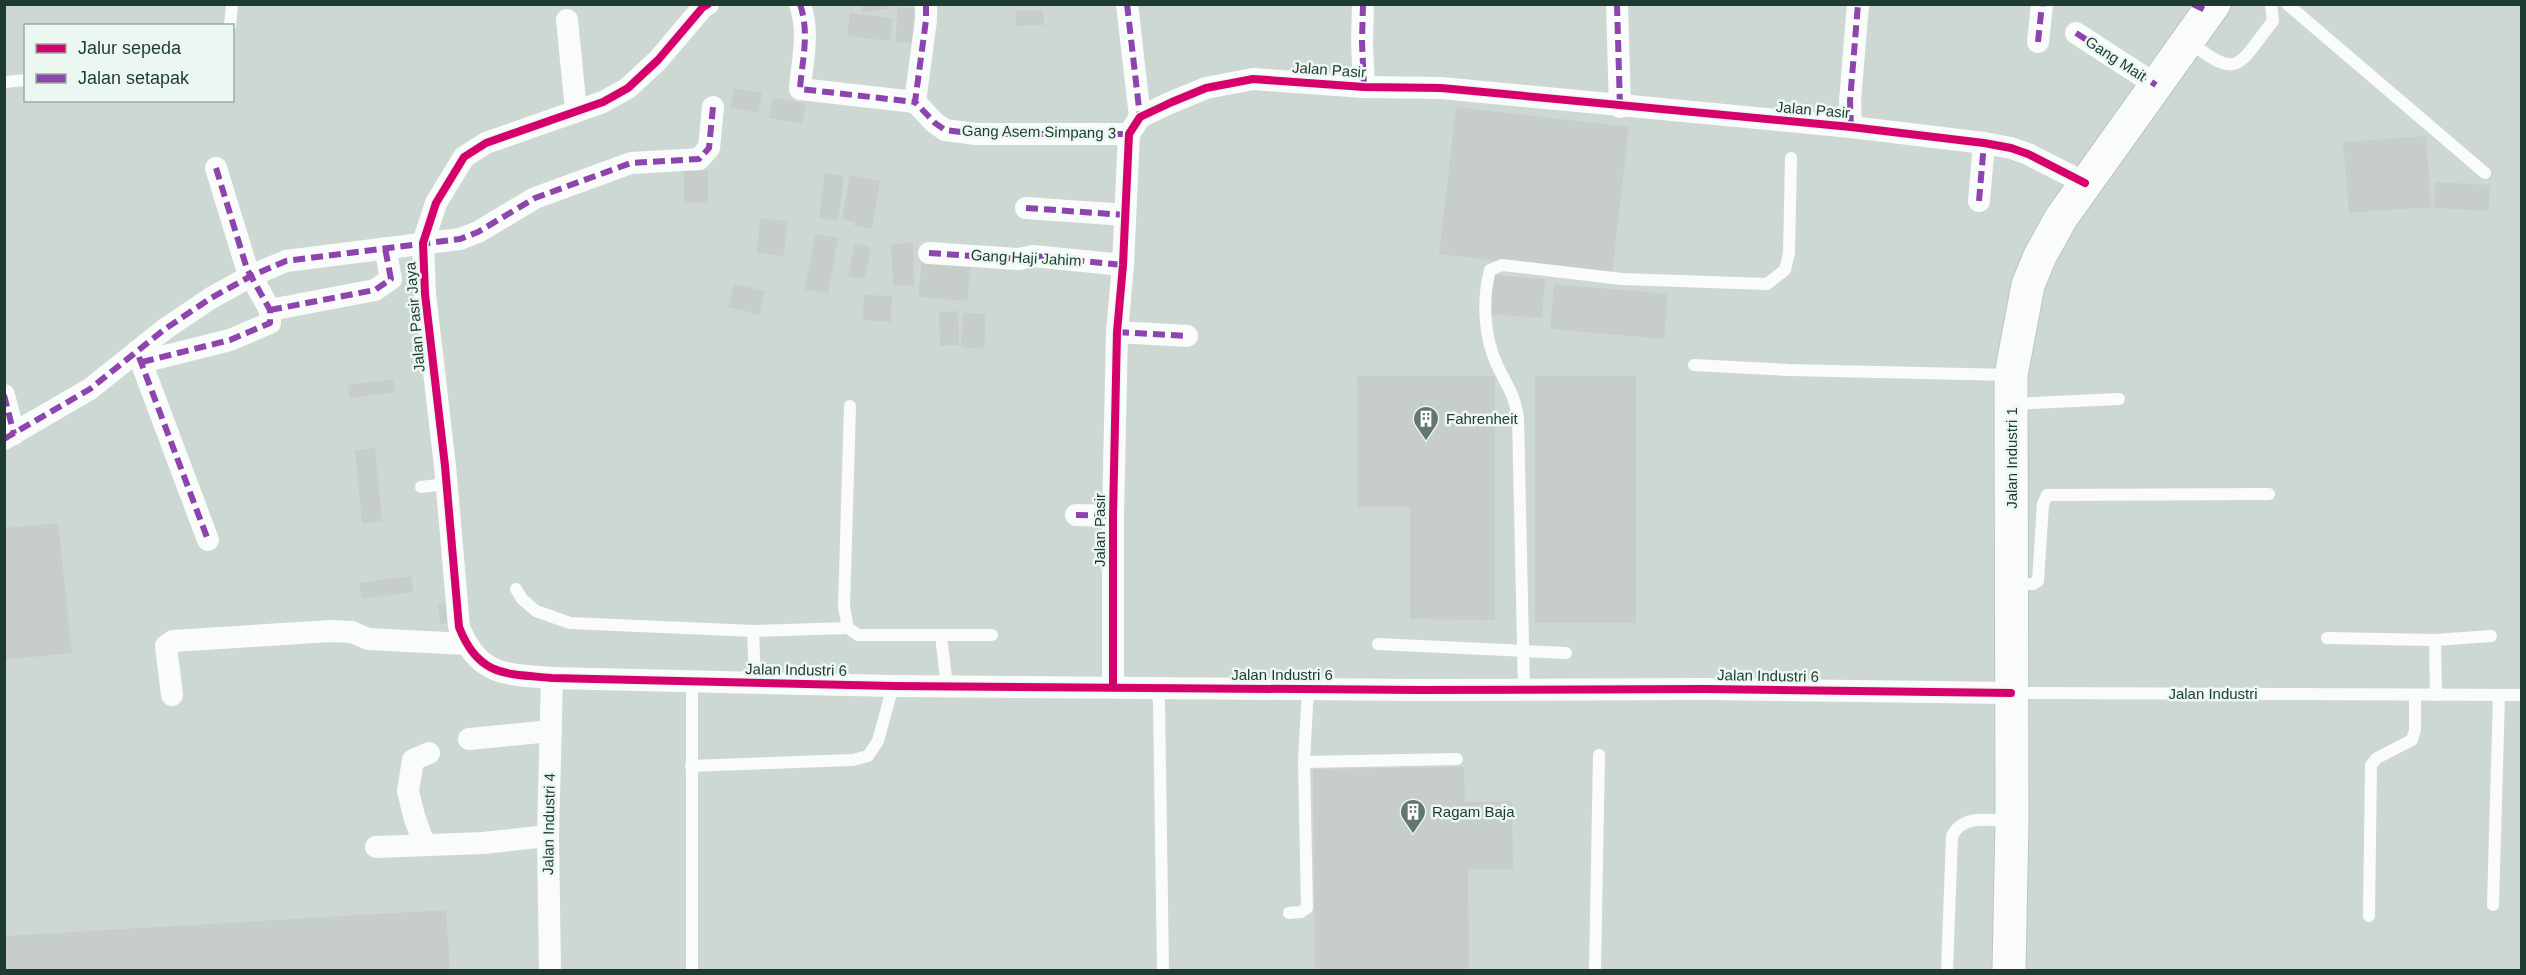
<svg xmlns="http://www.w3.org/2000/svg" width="2526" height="975" font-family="Helvetica,sans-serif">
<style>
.built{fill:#cdd8d2;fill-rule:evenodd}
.building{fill:#c7ceca}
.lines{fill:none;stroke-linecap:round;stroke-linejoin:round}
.secondary-casing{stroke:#bbc6c1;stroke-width:35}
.lane{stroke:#fafbfb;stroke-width:12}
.street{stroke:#fafbfb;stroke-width:22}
.secondary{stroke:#fafbfb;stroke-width:33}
.quiet{stroke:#8e44ad;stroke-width:6;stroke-dasharray:12 6;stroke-linecap:butt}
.cycleway-casing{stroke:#edf7f1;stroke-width:11}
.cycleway{stroke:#d6006c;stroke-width:8}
.labels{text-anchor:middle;stroke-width:5;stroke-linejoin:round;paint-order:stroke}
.street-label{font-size:15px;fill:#1d3b30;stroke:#edf7f1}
.poi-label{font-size:15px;fill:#1d3b30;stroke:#edf7f1;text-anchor:start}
</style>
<rect width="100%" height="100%" fill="#e0e6e3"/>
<path class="built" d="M5 5H2521V970H5ZM26 26H232V100H26Z"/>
<g class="building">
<polygon points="862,4 887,4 887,9 862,12"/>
<polygon points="897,7 914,8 913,43 896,42"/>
<polygon points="1043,10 1044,25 1016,26 1016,11"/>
<polygon points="850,13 893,18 890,41 847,36"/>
<polygon points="734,88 762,93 758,113 730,108"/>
<polygon points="773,97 806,104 802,124 769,118"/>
<polygon points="1456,107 1629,127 1612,275 1439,254"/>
<polygon points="2426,136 2431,207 2349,213 2343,142"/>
<rect x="684" y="171" width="24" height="32"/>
<polygon points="825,173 844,176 838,221 819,218"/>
<polygon points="850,175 880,181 872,229 854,226 857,210 854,222 842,219"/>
<polygon points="2435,182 2490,185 2489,211 2434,208"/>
<polygon points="760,218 787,221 784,256 757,253"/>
<polygon points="815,234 838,238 828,294 805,290"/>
<polygon points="855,243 871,247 865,279 848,276"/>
<polygon points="913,243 914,285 893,286 891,244"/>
<polygon points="922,259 971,264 967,301 918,297"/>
<polygon points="1492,275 1545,279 1542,318 1488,314"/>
<polygon points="734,284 765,291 760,315 728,307"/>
<polygon points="1554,284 1668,294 1664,339 1550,329"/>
<polygon points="864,295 892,296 891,322 863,320"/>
<polygon points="958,311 959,345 940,346 939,312"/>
<polygon points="963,313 986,314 984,349 961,347"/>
<polygon points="1357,376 1495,376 1495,620 1410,619 1410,507 1358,507"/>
<rect x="1535" y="376" width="101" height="247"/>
<polygon points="393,379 395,392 349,398 348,385"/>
<polygon points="375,448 382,521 362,523 355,450"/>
<polygon points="58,523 72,653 4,660 4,528"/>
<polygon points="411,576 413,592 362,599 359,583"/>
<polygon points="451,603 454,622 440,624 438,604"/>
<polygon points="1464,767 1465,802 1512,801 1513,869 1468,869 1469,970 1315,970 1313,769"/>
<polygon points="446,910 450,970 4,970 4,936"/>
</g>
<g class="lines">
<defs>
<polyline id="secondary" points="2009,970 2012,821 2011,375 2028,285 2040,256 2061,218 2214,4"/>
</defs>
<use href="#secondary" class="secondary-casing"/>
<g class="lane">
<polyline points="2287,4 2485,173"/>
<polyline points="230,26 232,4"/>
<path d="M2189 41C2239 82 2238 65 2273 21L2271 4"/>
<polyline points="4,82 26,80"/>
<polyline points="1694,365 1789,370 2011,375"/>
<polyline points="2013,404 2119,399"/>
<polyline points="850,406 844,607 848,628 858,635 992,635"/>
<polyline points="421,487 446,484"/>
<polyline points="2013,584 2033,584 2038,581 2043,504 2047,495 2269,494"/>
<polyline points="516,589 522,599 536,611 570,623 753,631 848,628"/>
<polyline points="753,631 755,682"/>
<polyline points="941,636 947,686"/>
<polyline points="2327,638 2435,640 2491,636"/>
<polyline points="2435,640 2436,695"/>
<polyline points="1378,644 1566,653"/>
<polyline points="692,681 692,969"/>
<polyline points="1156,688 1159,702 1163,970"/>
<path d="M1524 690 1518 417C1514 393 1507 386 1497 365 1484 337 1482 300 1490 270L1502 265 1622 279 1767 284 1785 270 1789 253 1791 158"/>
<polyline points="2012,693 2522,695"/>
<polyline points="1304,762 1457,759"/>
<polyline points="691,766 853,760 868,756 878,741 893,686"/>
<polyline points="2493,905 2499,695"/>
<polyline points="1289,913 1301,912 1307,908 1304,762 1308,689"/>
<polyline points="2369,916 2371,765 2377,758 2412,740 2415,730 2415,695"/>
<polyline points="1595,970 1599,755"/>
<path d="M1947 970 1952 836C1963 814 1988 820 2010 821"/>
</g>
<g class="street">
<path d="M708 4 703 7 658 60 628 88 603 102 486 143 464 157 436 203 423 243 425 294 445 466 459 627C478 676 505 674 552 678L893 686 1419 690 1705 689 2011 693"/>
<path d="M800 4C810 34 802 60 800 89L915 102"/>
<polyline points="926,4 926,20 915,102 935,123 945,130 976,134 1129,134"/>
<polyline points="1127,4 1140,117"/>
<polyline points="1363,4 1362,42 1364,87"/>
<polyline points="1617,4 1620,107"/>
<polyline points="567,20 576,110"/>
<polyline points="2076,33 2156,85"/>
<polyline points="2038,42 2042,4"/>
<polyline points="1851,127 1850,101 1858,4"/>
<polyline points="1979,201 1984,143"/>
<polyline points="1026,208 1125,215"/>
<polyline points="929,253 1019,259 1033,256 1123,265"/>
<polyline points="270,310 375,290 391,279 385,248"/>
<polyline points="1117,332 1187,336"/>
<polyline points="137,351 208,540"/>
<polyline points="142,362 230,340 270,323 270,310 247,269 216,168"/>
<polyline points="4,395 14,434"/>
<polyline points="4,439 90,389 165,329 211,298 251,276 286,261 460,239 478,232 535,198 631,163 699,159 709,148 713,107"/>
<polyline points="1076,515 1113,516"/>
<polyline points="1113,687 1113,516 1117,332 1123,265 1129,134 1140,117 1172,102 1206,88 1253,79 1364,87 1441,88 1851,127 1984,143 2011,148 2028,154 2085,183"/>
<polyline points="172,695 166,646 173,641 331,631 352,632 368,639 466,644"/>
<polyline points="469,739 551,731"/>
<polyline points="424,844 414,816 408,791 413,760 429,753"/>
<polyline points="376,847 483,843 548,836"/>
<polyline points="550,970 548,836 552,678"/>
</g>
<use href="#secondary" class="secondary"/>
<g class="quiet">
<path d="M800 4C810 34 802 60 800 89L915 102"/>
<polyline points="926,4 926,20 915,102 935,123 945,130 976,134 1129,134"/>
<polyline points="1127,4 1140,117"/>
<polyline points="1363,4 1362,42 1364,87"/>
<polyline points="1617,4 1620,107"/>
<polyline points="2193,4 2209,12"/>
<polyline points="2076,33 2156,85"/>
<polyline points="2038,42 2042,4"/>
<polyline points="1851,127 1850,101 1858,4"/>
<polyline points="1979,201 1984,143"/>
<polyline points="1026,208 1125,215"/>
<polyline points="929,253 1019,259 1033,256 1123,265"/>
<polyline points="270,310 375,290 391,279 385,248"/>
<polyline points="1117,332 1187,336"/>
<polyline points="139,357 208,540"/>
<polyline points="142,362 230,340 270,323 270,310 247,269 216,168"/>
<polyline points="4,395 14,434"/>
<polyline points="4,439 90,389 165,329 211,298 251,276 286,261 460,239 478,232 535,198 631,163 699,159 709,148 713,107"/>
<polyline points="1076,515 1113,516"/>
</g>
<defs>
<g id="cycleway">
<path d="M708 4 703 7 658 60 628 88 603 102 486 143 464 157 436 203 423 243 425 294 445 466 459 627C478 676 505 674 552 678L893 686 1419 690 1705 689 2011 693"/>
<polyline points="1113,687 1113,516 1117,332 1123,265 1129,134 1140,117 1172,102 1206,88 1253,79 1364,87 1441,88 1851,127 1984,143 2011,148 2028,154 2085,183"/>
</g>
</defs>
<use href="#cycleway" class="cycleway-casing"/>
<use href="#cycleway" class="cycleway"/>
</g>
<defs>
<symbol id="building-pin" viewBox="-11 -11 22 30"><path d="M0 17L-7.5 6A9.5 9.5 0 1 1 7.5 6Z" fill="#61776f" stroke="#edf7f1"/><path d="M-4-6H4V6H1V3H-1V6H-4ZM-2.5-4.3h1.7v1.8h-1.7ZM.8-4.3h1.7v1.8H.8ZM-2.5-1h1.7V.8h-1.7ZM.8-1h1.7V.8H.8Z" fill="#fff"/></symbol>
</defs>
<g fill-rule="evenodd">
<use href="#building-pin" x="1411" y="404" width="30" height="40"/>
<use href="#building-pin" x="1398" y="797" width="30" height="40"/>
</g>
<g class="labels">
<g class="street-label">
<text transform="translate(2116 59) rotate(33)" y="5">Gang Mait</text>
<text transform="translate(1329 70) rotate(4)" y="5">Jalan Pasir</text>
<text transform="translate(1813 110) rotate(5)" y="5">Jalan Pasir</text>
<text transform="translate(1039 132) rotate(1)" y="5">Gang Asem Simpang 3</text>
<text transform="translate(1026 258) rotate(3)" y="5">Gang Haji Jahim</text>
<text transform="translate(415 317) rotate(-95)" y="5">Jalan Pasir Jaya</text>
<text transform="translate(2012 458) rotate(-90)" y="5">Jalan Industri 1</text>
<text transform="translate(1100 530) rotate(-90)" y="5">Jalan Pasir</text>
<text transform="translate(796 670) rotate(1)" y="5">Jalan Industri 6</text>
<text x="1282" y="680">Jalan Industri 6</text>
<text transform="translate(1768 676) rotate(1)" y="5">Jalan Industri 6</text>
<text x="2213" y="699">Jalan Industri</text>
<text transform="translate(549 824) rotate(-89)" y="5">Jalan Industri 4</text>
</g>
<g class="poi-label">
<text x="1446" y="424">Fahrenheit</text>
<text x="1432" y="817">Ragam Baja</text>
</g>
</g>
<rect width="2526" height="975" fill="none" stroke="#1d3b30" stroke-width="12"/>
<rect x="24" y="24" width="210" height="78" fill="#edf7f1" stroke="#9aaca4" stroke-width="1.5"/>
<rect x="36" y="44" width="30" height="9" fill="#d6006c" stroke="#9aaca4" stroke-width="1.5"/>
<text x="78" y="54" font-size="18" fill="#1d3b30">Jalur sepeda</text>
<rect x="36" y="74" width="30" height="9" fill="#8e44ad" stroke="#9aaca4" stroke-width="1.5"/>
<text x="78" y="84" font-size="18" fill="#1d3b30">Jalan setapak</text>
</svg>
